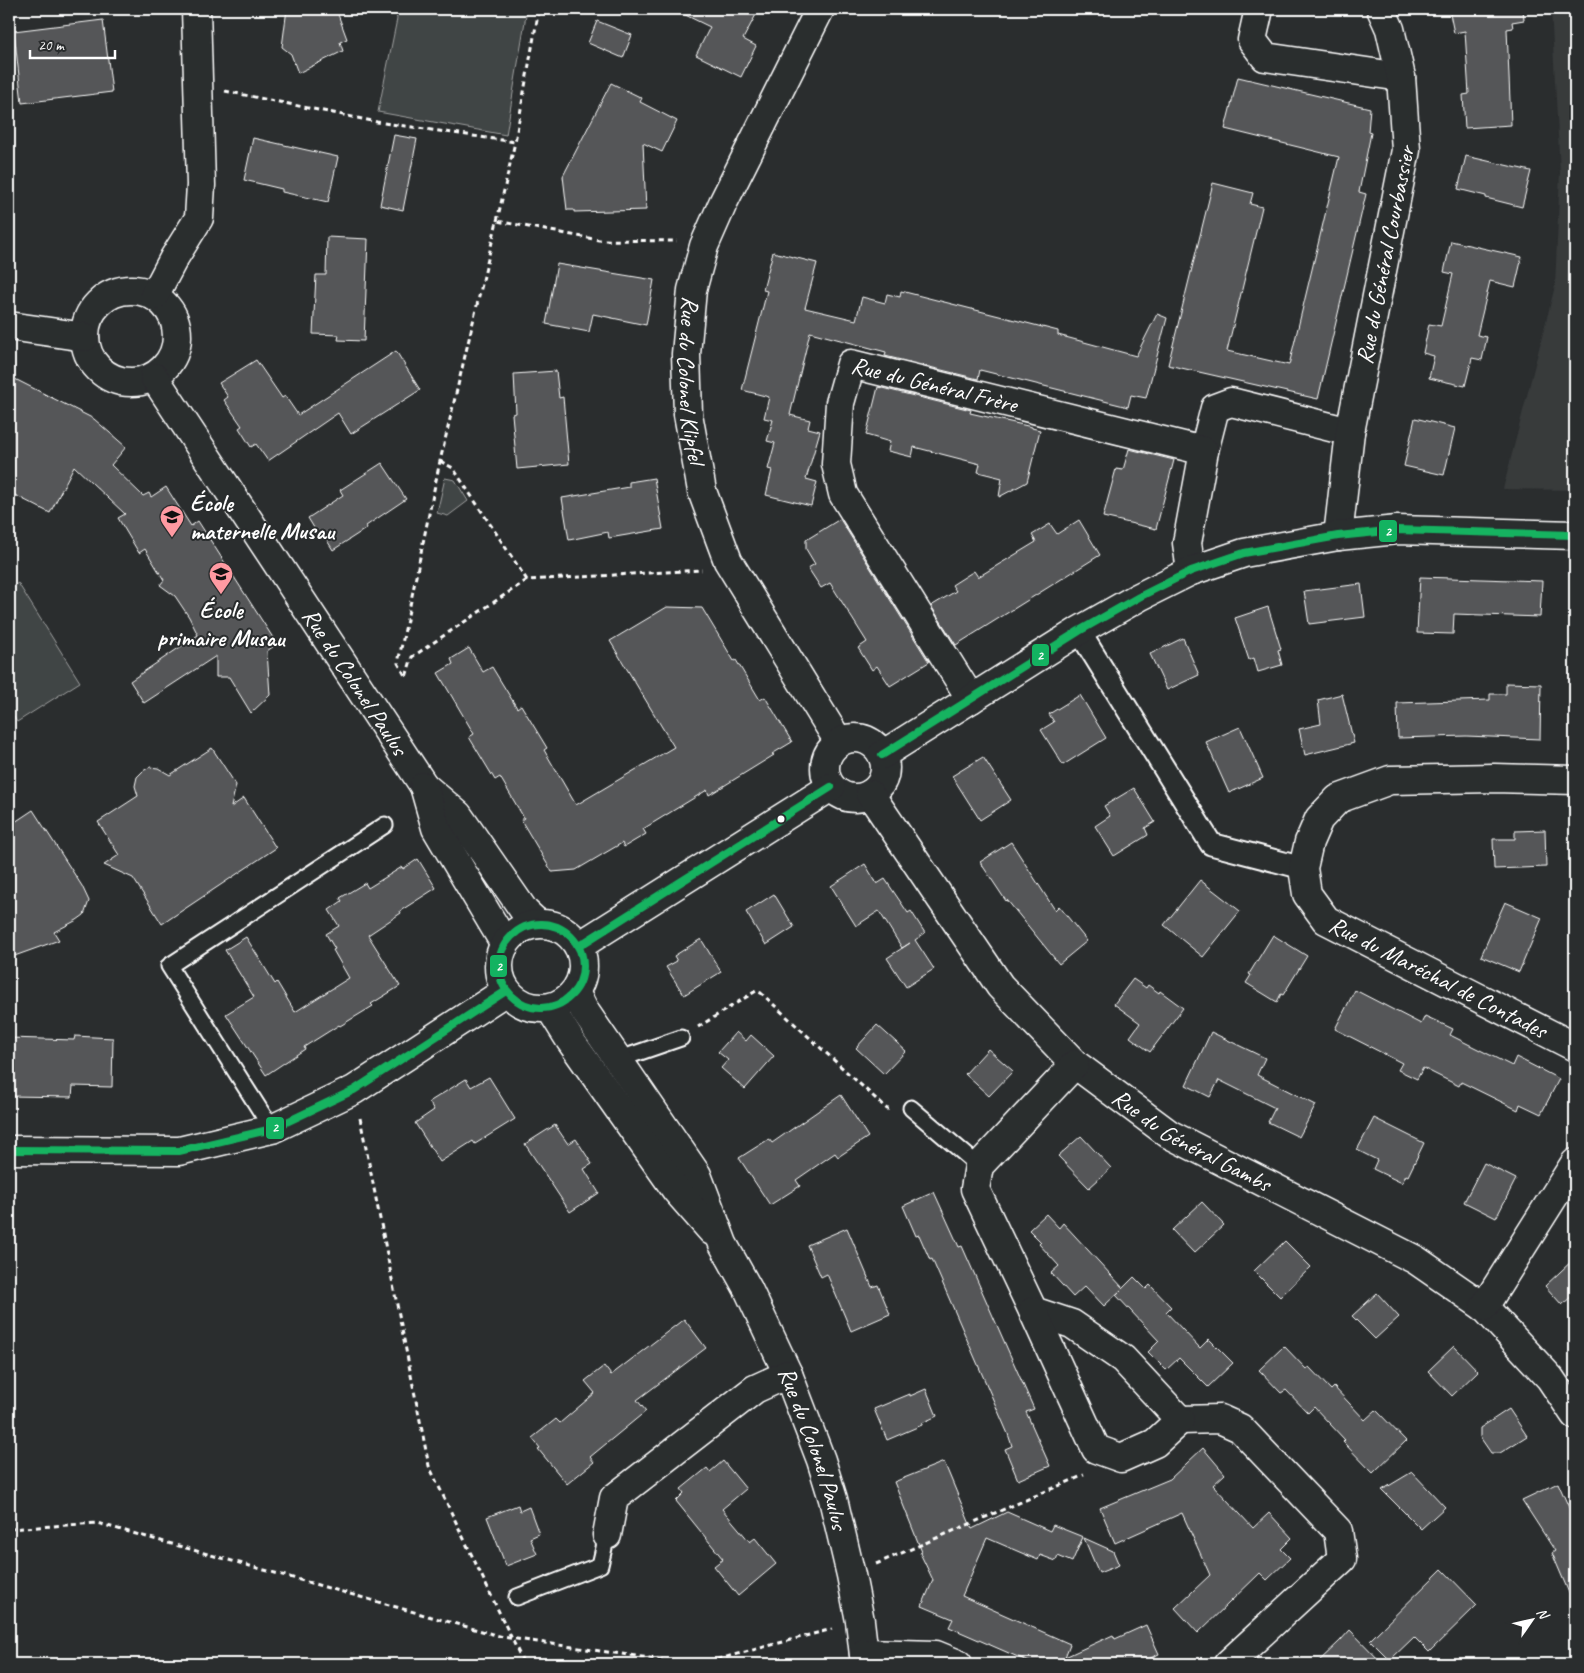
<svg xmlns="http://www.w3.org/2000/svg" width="1584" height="1673" font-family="Caveat,sans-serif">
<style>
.built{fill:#373a3b}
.green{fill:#414445;stroke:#a0a2a2}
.building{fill:#555758;stroke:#fff}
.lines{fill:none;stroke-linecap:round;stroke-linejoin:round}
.service-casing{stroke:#fff;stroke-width:19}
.pedestrian-casing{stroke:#fff;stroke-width:25}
.minor-casing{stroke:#fff;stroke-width:31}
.path{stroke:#fff;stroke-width:3;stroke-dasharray:5 4;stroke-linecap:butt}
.service{stroke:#2a2d2e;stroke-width:15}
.pedestrian{stroke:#2a2d2e;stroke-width:21}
.minor{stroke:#2a2d2e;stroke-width:28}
.bus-1-casing{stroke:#2a2d2e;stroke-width:11}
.bus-1{stroke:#13b361;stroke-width:8}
.bus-dot{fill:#fff;stroke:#2a2d2e;stroke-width:2}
.labels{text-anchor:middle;stroke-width:4;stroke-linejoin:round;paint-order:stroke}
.street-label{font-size:24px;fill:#fff;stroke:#2a2d2e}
.poi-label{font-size:24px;font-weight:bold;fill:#fff;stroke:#2a2d2e;text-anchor:start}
.line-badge{stroke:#2a2d2e;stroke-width:2}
.badge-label{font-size:14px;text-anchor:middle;font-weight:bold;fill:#fff}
</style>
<rect width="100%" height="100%" fill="#2a2d2e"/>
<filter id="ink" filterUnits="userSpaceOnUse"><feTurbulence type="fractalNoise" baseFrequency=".02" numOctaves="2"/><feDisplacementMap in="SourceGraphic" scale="10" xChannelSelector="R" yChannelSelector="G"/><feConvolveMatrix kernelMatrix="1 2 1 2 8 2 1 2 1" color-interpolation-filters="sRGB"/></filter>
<g filter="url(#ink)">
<polygon class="built" points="1551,9 1575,9 1575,490 1503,489 1555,286 1560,172"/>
<g class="green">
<polygon points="395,9 527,9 506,135 378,112 397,19"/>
<polygon points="445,478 455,480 468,501 448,516 437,513"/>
<polygon points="18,583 80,682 17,722 9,709 9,589"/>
</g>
<g class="building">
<polygon points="287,9 336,9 347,39 340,42 343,51 298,73 291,54 282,47"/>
<polygon points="673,9 759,9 743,39 756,46 741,77 696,55 710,27"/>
<polygon points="1449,9 1523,9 1524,20 1512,22 1513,28 1507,29 1511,125 1465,128 1463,95 1469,94 1465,31 1454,33"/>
<polygon points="103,20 112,92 22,103 14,31"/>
<polygon points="597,21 632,35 623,58 588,43"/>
<polygon points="1238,77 1370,108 1368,132 1371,133 1359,192 1366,194 1318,399 1168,365 1213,183 1253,193 1250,204 1262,207 1227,351 1289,365 1339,157 1225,129"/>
<polygon points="611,83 642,98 640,102 677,121 662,152 643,143 646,210 574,212 574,210 567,210 563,176"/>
<polygon points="394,135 417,139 403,210 380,205"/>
<polygon points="253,138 338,157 328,202 282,192 282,189 244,180"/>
<polygon points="1466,156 1531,171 1522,207 1486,198 1486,196 1458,189"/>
<polygon points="327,237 368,239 364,341 338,340 339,335 313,334 316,275 326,275"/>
<polygon points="1451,241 1522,257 1515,287 1490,281 1477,335 1487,337 1482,360 1472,358 1465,386 1429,378 1434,356 1423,353 1429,324 1441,326 1453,274 1444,272"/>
<polygon points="773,252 817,263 805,308 856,320 862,297 885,303 887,294 900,297 901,291 1058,331 1058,335 1136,356 1157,314 1167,318 1146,398 1131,395 1128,407 980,370 978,379 885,356 886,352 810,332 790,415 810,420 808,428 820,431 806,479 817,482 811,506 766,495 772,470 768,469 775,443 767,441 773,420 764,418 769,397 742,390 767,291 763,290"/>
<polygon points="557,264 654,280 646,325 593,314 589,332 546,324"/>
<polygon points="396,351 420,390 351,434 338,413 268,461 256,444 251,447 239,428 242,426 224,400 228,397 219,383 256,360 282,398 285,396 298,415"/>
<polygon points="556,371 559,398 563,397 569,464 517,469 512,414 516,413 514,374"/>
<polygon points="9,376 94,419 126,447 111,465 143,496 149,493 151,497 166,487 191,526 198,521 277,644 267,651 270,695 251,713 229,677 216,677 216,656 144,703 130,681 198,635 189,617 175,596 160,585 164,580 145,549 139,553 118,518 125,514 74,466 50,513 9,492"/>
<polygon points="878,387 971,410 970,413 1032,427 1032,428 1040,430 1027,482 999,497 1002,478 978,472 980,464 914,447 912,457 888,451 890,442 866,435"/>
<polygon points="1415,418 1455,428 1444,475 1404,466"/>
<polygon points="1129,449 1174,460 1156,529 1103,517 1116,469 1123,470"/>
<polygon points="382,463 406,499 366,526 367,528 333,550 323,534 319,536 308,518 343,495 340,490"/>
<polygon points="654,478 663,529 609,538 608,532 569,540 562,498 629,487 629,482"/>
<polygon points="840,519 929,662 890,686 877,666 872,670 858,648 867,642 830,583 821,588 808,568 815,564 806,549 806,540"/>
<polygon points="1079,520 1100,555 956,645 931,606 956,591 952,585 974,571 978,577 1036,542 1032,535 1050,524 1057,534"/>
<polygon points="1420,577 1542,581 1540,617 1454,614 1453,634 1417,633"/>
<polygon points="1361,584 1365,617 1309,624 1304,591"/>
<polygon points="667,607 702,608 734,661 736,660 760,700 765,697 792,742 772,754 774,755 709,795 707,790 643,829 646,834 624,847 622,843 576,870 552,872 521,820 524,818 500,777 495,780 469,737 474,734 438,673 453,664 451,659 469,648 483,672 492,667 517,708 521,705 547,748 544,750 576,805 674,747 610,641"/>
<polygon points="1268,607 1281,649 1278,650 1282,665 1258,672 1254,658 1249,660 1235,618"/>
<polygon points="1183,638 1199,675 1167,690 1150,654"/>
<polygon points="1506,683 1541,684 1540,739 1466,736 1398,738 1397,703 1490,700 1490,694 1506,694"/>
<polygon points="1342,694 1354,743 1305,755 1299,729 1321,724 1318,700"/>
<polygon points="1080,695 1106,738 1063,765 1041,730 1054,722 1049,714"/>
<polygon points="1240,727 1263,778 1229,793 1206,742"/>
<polygon points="212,748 236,785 231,807 244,798 276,848 162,924 133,878 104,865 119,855 98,822 138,796 135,786 137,777 143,771 150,767 158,768 170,775"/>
<polygon points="983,757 1011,800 980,820 952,776"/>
<polygon points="1134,788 1155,822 1145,828 1148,835 1114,856 1095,826 1110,816 1104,806"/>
<polygon points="33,810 82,886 89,901 84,915 77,920 54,932 59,940 9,958 9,826"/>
<polygon points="1545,830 1546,867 1494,869 1493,839 1515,839 1515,831"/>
<polygon points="1011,842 1055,910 1059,906 1087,941 1059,964 1007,900 1006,901 980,862"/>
<polygon points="418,859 436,888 400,911 401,913 368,935 400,986 371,1004 373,1006 340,1026 339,1025 304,1047 305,1049 266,1075 226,1014 254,997 225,950 246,937 275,984 277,982 295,1012 349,978 333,950 335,949 326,934 339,926 329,910 342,901 340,898 365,883 368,888 402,867 403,869"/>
<polygon points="865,864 877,884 885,879 908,913 911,911 925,933 915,940 934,969 906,987 887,958 910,943 902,948 879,911 856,926 831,886"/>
<polygon points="1200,880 1240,911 1203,957 1164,925"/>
<polygon points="774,894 794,927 766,945 746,912"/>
<polygon points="1505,902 1542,918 1519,972 1481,956"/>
<polygon points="1273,935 1307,956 1283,995 1281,994 1277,1002 1246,983 1251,975 1249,974"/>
<polygon points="701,939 721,972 684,995 666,967 677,961 674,956"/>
<polygon points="1133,979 1146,988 1148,985 1159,993 1160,991 1183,1008 1150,1052 1130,1037 1140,1023 1114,1004"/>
<polygon points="1355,990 1421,1024 1425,1016 1436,1021 1453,1029 1450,1035 1512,1066 1516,1057 1559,1079 1541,1114 1520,1104 1518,1110 1461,1082 1459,1086 1423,1068 1417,1079 1398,1070 1402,1063 1335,1029"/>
<polygon points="877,1025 906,1051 884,1074 856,1048"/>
<polygon points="736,1032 746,1041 751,1035 774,1056 745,1089 721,1068 728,1060 718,1052"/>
<polygon points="1211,1032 1265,1058 1257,1075 1316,1105 1299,1137 1268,1122 1275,1108 1219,1080 1210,1097 1186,1085"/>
<polygon points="75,1036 113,1038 112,1087 73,1086 72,1097 9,1096 9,1038 74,1040"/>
<polygon points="988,1049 1013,1071 989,1096 965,1074"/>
<polygon points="489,1077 515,1119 475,1144 473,1141 440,1162 415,1123 434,1110 429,1102 466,1079 471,1087"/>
<polygon points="841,1095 868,1137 838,1157 835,1153 796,1180 800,1186 770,1205 739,1158 769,1139 772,1143"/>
<polygon points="1374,1118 1424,1143 1408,1176 1406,1175 1402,1183 1373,1169 1377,1160 1357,1150"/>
<polygon points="555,1125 568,1144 576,1139 592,1164 584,1169 599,1193 570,1212 525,1144"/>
<polygon points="1081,1136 1111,1168 1089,1188 1058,1156"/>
<polygon points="1484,1163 1516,1179 1496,1218 1464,1202"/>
<polygon points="934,1192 959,1247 962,1246 1034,1409 1026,1412 1050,1466 1018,1480 1005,1449 1012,1446 1008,1434 932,1259 930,1260 919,1235 916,1236 903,1206"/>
<polygon points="1202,1202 1224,1225 1194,1253 1172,1230"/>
<polygon points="1046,1214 1059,1228 1063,1223 1123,1288 1104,1306 1085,1286 1073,1297 1051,1273 1059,1266 1039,1244 1041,1242 1029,1230"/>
<polygon points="847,1228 872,1287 878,1285 890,1314 851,1331 827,1274 821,1277 807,1245"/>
<polygon points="1285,1241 1311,1267 1280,1297 1254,1271"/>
<polygon points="1575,1258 1575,1293 1562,1305 1545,1286"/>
<polygon points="1134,1277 1146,1289 1150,1285 1171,1307 1166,1312 1200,1348 1209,1339 1233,1363 1208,1387 1179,1358 1166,1370 1148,1352 1159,1341 1116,1295"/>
<polygon points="1377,1293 1399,1317 1375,1339 1352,1316"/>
<polygon points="684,1319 706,1348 637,1400 646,1411 590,1457 594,1462 567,1484 538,1449 540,1448 532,1438 556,1419 560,1423 595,1393 585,1381 604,1366 611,1375"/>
<polygon points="1284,1346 1306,1369 1309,1367 1331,1390 1334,1387 1365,1420 1376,1410 1406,1441 1373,1473 1343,1442 1345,1440 1314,1407 1308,1413 1286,1390 1281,1393 1259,1370"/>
<polygon points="1454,1346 1478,1371 1452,1396 1428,1371"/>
<polygon points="926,1389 937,1416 922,1423 922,1425 887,1440 874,1409 910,1394 910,1396"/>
<polygon points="1509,1409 1527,1436 1500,1453 1491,1453 1480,1437 1480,1428"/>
<polygon points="1203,1448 1225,1474 1213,1485 1253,1528 1269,1513 1292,1538 1281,1549 1290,1558 1267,1580 1260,1573 1198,1633 1175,1608 1210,1575 1182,1513 1115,1543 1100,1508 1170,1479"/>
<polygon points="723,1461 746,1489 722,1509 750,1542 755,1538 776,1564 738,1596 714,1566 723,1559 676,1501 684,1493 681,1489 707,1468 710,1472"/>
<polygon points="944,1462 972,1529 1007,1512 1050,1531 1053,1525 1083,1537 1072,1562 1058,1556 1056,1561 1040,1555 1038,1560 987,1538 962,1596 1070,1644 1065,1657 1113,1635 1115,1639 1146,1625 1159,1654 1138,1664 1034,1664 949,1627 953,1619 922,1606 933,1580 920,1553 922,1552 894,1482"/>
<polygon points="1412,1472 1445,1507 1421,1529 1382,1490"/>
<polygon points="1558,1483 1575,1521 1575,1607 1552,1553 1555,1551 1522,1500"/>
<polygon points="518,1505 520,1511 529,1507 539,1534 530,1538 537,1554 506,1566 487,1517"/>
<polygon points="1084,1538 1113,1551 1119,1565 1099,1573"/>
<polygon points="1442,1569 1477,1605 1429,1652 1414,1637 1390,1660 1370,1640"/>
<polygon points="1350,1630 1383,1664 1316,1664 1340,1641"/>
</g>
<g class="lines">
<defs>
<g id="service">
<polyline points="614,1061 681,1038"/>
<polyline points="911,1108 979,1166"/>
<polyline points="272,1129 169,966 385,825"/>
<polyline points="517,1597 600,1565 607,1535"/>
</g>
<polyline id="pedestrian" points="1079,631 1211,844 1303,868"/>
<g id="minor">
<path id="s1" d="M820 9 723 203 704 246 692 290 686 354 688 414 702 491 728 561 839 742"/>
<polyline points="1259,9 1252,40 1265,57 1401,77"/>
<circle cx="131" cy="336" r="46"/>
<polyline points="154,296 174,258 199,218 201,185 196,9"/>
<polyline points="9,326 85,337"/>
<path id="s2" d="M154 377 424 786 458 815 525 912 538 924"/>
<polyline points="1204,451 1215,408 1231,402 1350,432"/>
<path id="s3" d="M1338 536 1350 432 1406 150 1401 77 1390 29 1381 9"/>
<path id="s4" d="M971 699 843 494 836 464 840 403 851 364 1204 451 1187 543 1191 571"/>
<circle cx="855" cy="768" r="30"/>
<polyline points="882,755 1079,631 1139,597 1191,571 1244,553 1338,536 1397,530 1575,535"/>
<path id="s5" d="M1575 780 1494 778 1390 780 1338 799 1319 819 1309 842 1303 868 1307 894 1326 920 1575 1047"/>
<polyline points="424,786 436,828 505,944"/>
<path id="s6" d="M870 794 1000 986 1075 1064 1169 1134 1416 1260 1484 1307 1550 1378 1575 1415"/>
<circle cx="541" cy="966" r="42"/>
<polyline points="579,946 831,787"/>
<path id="s7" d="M575 992 584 1010 697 1175 723 1244 748 1289 788 1374 821 1460 833 1499 851 1575 860 1621 865 1664"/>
<polyline points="550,1008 570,1040 676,1190 712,1231"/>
<polyline points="1075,1064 979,1166 975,1189 1033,1311 1072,1324 1123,1359 1180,1420 1220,1419 1240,1428 1338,1531 1342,1559 1228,1664"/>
<polyline points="9,1150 179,1151 272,1129 354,1090 506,991"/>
<polyline points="1484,1307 1575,1163"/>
<polyline points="1033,1311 1096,1449 1121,1458 1155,1443 1180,1420"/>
<polyline points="607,1535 614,1498 755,1389 788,1374"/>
<polyline points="864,1653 936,1655 958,1664"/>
</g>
</defs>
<use href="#service" class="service-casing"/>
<use href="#pedestrian" class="pedestrian-casing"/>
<use href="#minor" class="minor-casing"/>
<g class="path">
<polyline points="225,91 377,122 515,142 539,9"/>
<polyline points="497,221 515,142"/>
<polyline points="440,461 453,468 527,580 702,570"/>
<polyline points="527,580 412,657 406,677 398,663 440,461 497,221 599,240 677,241"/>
<polyline points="698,1027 756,991 761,993 887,1109 889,1109"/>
<polyline points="360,1118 429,1466 524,1664"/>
<polyline points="9,1529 97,1523 503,1637 691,1664"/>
<polyline points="876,1564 1084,1475"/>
<polyline points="700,1664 832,1629"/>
</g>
<use href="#service" class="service"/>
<use href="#pedestrian" class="pedestrian"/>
<use href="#minor" class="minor"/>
<defs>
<g id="bus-1">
<polyline points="882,755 1079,631 1139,597 1191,571 1244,553 1338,536 1397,530 1575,535"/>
<circle cx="541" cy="966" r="42"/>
<polyline points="579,946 831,787"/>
<polyline points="9,1150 179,1151 272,1129 354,1090 506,991"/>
</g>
</defs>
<use href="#bus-1" class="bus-1-casing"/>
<use href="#bus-1" class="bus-1"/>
</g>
</g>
<defs>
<symbol id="school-pin" viewBox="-11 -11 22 30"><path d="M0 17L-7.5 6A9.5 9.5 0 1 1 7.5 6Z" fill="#ff9aa2" stroke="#2a2d2e"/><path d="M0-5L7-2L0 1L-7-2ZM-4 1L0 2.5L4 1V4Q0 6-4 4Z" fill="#111"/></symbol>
</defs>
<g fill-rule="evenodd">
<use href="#school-pin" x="158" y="503" width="28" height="38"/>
<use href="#school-pin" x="207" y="560" width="28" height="38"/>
</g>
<circle class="bus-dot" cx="781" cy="819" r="4.5"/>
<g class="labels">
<g class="street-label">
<text dy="8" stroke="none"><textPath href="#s3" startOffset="285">Rue du Général Courbassier</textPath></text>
<text dy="8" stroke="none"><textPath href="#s1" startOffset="400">Rue du Colonel Klipfel</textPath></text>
<text dy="8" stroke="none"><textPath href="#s4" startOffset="460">Rue du Général Frère</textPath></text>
<text dy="8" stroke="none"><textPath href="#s2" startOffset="365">Rue du Colonel Paulus</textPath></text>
<text dy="8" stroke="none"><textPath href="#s5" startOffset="504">Rue du Maréchal de Contades</textPath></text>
<text dy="8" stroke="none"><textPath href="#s6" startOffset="480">Rue du Général Gambs</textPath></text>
<text dy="8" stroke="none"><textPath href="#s7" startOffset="518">Rue du Colonel Paulus</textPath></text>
</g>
<g class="poi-label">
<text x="190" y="511">École<tspan x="190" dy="28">maternelle Musau</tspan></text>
<text x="221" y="618" text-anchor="middle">École<tspan x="221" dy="28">primaire Musau</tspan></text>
</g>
</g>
<g class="line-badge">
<rect x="1378" y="519" width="20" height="24" rx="5" fill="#13b361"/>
<rect x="1031" y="643" width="19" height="24" rx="5" fill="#13b361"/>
<rect x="489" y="954" width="19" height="24" rx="5" fill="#13b361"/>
<rect x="265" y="1116" width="20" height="24" rx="5" fill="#13b361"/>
</g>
<g class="badge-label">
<text x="1388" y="536">2</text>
<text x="1040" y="660">2</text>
<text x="499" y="971">2</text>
<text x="275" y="1132">2</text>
</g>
<rect width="1584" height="1673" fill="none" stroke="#2a2d2e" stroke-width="30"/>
<rect x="15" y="15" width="1554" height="1643" fill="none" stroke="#fff" stroke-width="2" filter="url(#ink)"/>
<g transform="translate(1532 1620) rotate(56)" stroke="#2a2d2e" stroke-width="4" paint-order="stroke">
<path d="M0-4L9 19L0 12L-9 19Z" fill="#ffffff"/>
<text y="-8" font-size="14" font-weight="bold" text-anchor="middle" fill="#ffffff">N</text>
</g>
<path d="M30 50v8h85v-8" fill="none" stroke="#ffffff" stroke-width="2.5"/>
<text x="38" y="50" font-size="15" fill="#ffffff" stroke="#2a2d2e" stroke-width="4" paint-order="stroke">20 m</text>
</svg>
